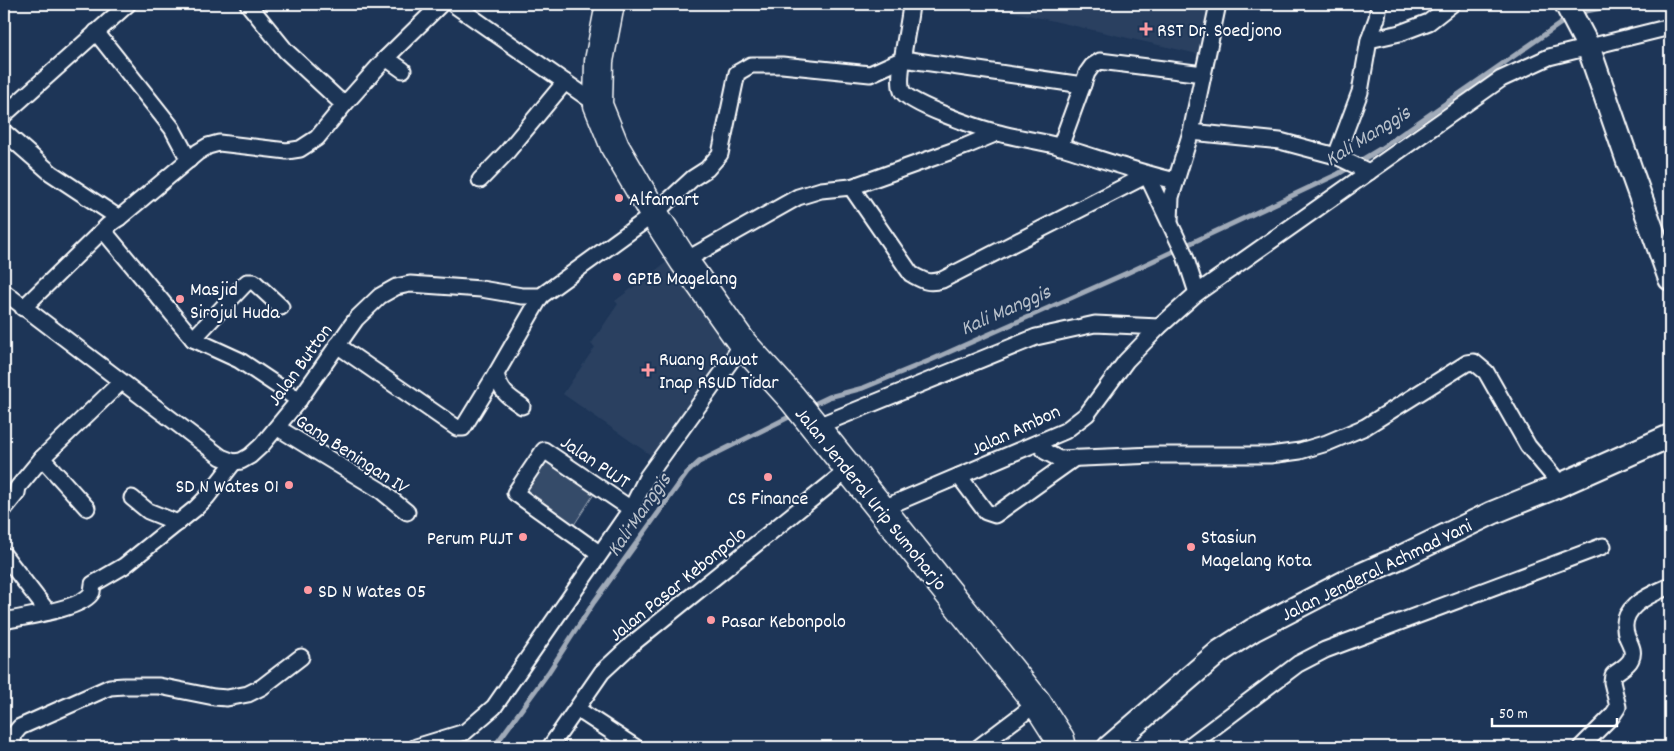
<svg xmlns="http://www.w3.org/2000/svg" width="1674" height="751" font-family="Dekko,sans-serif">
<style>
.built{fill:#2a4161}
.green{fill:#364b69;stroke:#9aa5b4}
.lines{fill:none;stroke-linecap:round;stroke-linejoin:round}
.stream{stroke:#a0aab8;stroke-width:5}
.street-casing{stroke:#fff;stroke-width:19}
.secondary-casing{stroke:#fff;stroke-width:26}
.highway-casing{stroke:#fff;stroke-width:31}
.street{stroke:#1d3557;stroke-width:15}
.secondary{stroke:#1d3557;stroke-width:22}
.highway{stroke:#1d3557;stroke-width:28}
.poi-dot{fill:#ff9aa2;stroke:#1d3557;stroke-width:2}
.labels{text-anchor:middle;stroke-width:4;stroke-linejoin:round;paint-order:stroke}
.poi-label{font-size:20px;fill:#fff;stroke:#1d3557;text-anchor:start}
.street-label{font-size:20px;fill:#fff;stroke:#1d3557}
.water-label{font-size:21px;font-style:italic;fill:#b8c0ca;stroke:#1d3557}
</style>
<rect width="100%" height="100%" fill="#1d3557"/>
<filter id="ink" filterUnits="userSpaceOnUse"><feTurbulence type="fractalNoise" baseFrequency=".02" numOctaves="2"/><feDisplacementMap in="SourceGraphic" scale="10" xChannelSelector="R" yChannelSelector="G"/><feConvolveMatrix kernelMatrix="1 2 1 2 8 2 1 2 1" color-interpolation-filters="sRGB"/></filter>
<g filter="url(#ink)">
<g class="built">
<polygon points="979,4 1209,4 1198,54"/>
<polygon points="672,258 738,342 655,458 563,394 595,347 591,344 618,304 615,301"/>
</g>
<polygon class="green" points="547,456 596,491 572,528 522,492"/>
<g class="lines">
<g class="stream">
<polyline points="1576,13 1622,4"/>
<polyline points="810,406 829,397 863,388 931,360 1127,273 1338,174 1380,149 1567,19"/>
<polyline points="494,747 548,673 594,602 687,473 699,462 793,415"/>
</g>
<defs>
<g id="street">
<polyline points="248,4 286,51 344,105"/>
<polyline points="453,4 598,105"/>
<path d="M911 4C910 23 896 76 902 91 908 104 982 129 999 133 1020 139 1042 141 1062 147 1100 159 1137 172 1176 181"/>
<polyline points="96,32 172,128 189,160"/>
<polyline points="1369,40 1400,33 1429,22 1452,4"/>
<polyline points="403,70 386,58 441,4"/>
<polyline points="4,115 128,4"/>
<polyline points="4,132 51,173 119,218"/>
<polyline points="1191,132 1280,141 1336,156 1369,172"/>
<polyline points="1060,147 1087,73 1092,66 1100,61 1203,74"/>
<polyline points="1336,156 1360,92 1369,40 1377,18 1379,4"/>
<polyline points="480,180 507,152 565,82"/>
<polyline points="851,187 966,146 997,133"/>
<polyline points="1170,221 1171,197 1191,132 1218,4"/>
<path d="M684 261 798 197 821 190 851 187 911 274C924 281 928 284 942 280L1147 175 1184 253 1197 293"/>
<polyline points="4,292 221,457 234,462 241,461 250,456 262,445 299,400 356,319 380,296 396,287 410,284 481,289 522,296 541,296 654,214 693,178 707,169 720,154 737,73 751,65 782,65 870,74 903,59 1083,85"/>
<polyline points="23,308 108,225"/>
<polyline points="193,339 247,282 254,282 281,307"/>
<polyline points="337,345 457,428 463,428 496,374"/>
<path d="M299 400 239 360 193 339 108 236C105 226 111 223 119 218L198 152 208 146 219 143 287 151 300 149 317 138 344 105 386 58"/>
<path d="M522 406C507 396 501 392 496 374L541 296"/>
<polyline points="815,427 1036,337 1095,324 1159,327"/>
<polyline points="278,428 380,490 407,512"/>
<polyline points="1039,444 1046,452 1059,459 1155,455 1270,455 1300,451 1327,443 1365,427 1467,363 1474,362 1486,372 1528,446 1561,485"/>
<polyline points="42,458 87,508"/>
<polyline points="959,476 986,512 995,515 1075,458"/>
<polyline points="132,498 148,511 178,523"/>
<polyline points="4,509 17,493 18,487 42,458 121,382"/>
<polyline points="881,509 1065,431 1087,414 1126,361 1159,327 1197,293 1501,79 1549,57 1670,27"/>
<polyline points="599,553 515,493 544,450 631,509"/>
<polyline points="4,555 48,612"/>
<path d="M4 621C22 617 84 609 92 592 92 591 93 585 93 584L124 566 196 508 207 497 234 462"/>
<polyline points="577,709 635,747"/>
<polyline points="12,747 14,734 20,727 110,687 124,686 159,686 214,697 227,698 248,694 262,687 301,657"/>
<polyline points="416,747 465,732 494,707 631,509 647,477 743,344"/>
<polyline points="550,747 602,672 632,644 849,469"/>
<polyline points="979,747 1037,703"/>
<polyline points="1188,747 1298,664 1325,650 1603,546"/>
<path d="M1581 747 1612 716 1618 707 1612 682 1613 675C1619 670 1628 666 1631 659 1635 651 1630 644 1627 637 1616 608 1649 595 1670 586"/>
</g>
<g id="secondary">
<polyline points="1566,4 1588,46 1633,176 1670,279"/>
<polyline points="1109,747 1219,652 1253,630 1351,579 1403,556 1492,513 1551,489 1670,436"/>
</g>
<polyline id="highway" points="610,4 599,61 598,105 615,147 654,214 684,261 743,344 792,398 1037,703 1060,739 1062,747"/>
</defs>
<use href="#street" class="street-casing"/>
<use href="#secondary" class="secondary-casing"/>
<use href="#highway" class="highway-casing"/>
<use href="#street" class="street"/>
<use href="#secondary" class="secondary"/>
<use href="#highway" class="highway"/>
</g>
</g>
<g class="poi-dot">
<path d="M1143.5 21.5h5v5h5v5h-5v5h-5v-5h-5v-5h5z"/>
<circle cx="619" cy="198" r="5"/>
<circle cx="617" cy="277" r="5"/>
<circle cx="180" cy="299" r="5"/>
<path d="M645.5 362.5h5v5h5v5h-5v5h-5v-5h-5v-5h5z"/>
<circle cx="768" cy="477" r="5"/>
<circle cx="289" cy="485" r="5"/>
<circle cx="523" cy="537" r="5"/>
<circle cx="1191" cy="547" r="5"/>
<circle cx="308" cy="590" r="5"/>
<circle cx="711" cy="620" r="5"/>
</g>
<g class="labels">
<g class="poi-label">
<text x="1157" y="36">RST Dr. Soedjono</text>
<text x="629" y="205">Alfamart</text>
<text x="627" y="284">GPIB Magelang</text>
<text x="190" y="295">Masjid<tspan x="190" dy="23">Sirojul Huda</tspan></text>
<text x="659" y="365">Ruang Rawat<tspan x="659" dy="23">Inap RSUD Tidar</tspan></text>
<text x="279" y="492" text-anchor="end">SD N Wates 01</text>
<text x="768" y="504" text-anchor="middle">CS Finance</text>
<text x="1201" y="543">Stasiun<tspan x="1201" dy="23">Magelang Kota</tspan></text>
<text x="513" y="544" text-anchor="end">Perum PUJT</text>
<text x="318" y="597">SD N Wates 05</text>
<text x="721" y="627">Pasar Kebonpolo</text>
</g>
<g class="street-label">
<text transform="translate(299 364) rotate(-54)" y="7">Jalan Button</text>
<text transform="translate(1015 429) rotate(-25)" y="7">Jalan Ambon</text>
<text transform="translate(353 453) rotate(33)" y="7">Gang Beningan IV</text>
<text transform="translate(596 461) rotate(34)" y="7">Jalan PUJT</text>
<text transform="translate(872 498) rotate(51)" y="7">Jalan Jenderal Urip Sumoharjo</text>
<text transform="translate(1376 569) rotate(-26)" y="7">Jalan Jenderal Achmad Yani</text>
<text transform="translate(677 583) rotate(-39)" y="7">Jalan Pasar Kebonpolo</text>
</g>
<g class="water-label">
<text transform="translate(1367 135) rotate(-32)" y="7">Kali Manggis</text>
<text transform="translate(1005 309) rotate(-24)" y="7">Kali Manggis</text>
<text transform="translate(638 514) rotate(-55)" y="7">Kali Manggis</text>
</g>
</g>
<rect width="1674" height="751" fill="none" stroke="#1d3557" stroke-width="20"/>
<rect x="10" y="10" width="1654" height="731" fill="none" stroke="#fff" stroke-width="2" filter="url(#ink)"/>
<path d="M1492 718v8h125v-8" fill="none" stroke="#ffffff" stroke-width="2.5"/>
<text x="1499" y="718" font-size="15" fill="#ffffff" stroke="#1d3557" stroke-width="4" paint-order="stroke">50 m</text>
</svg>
